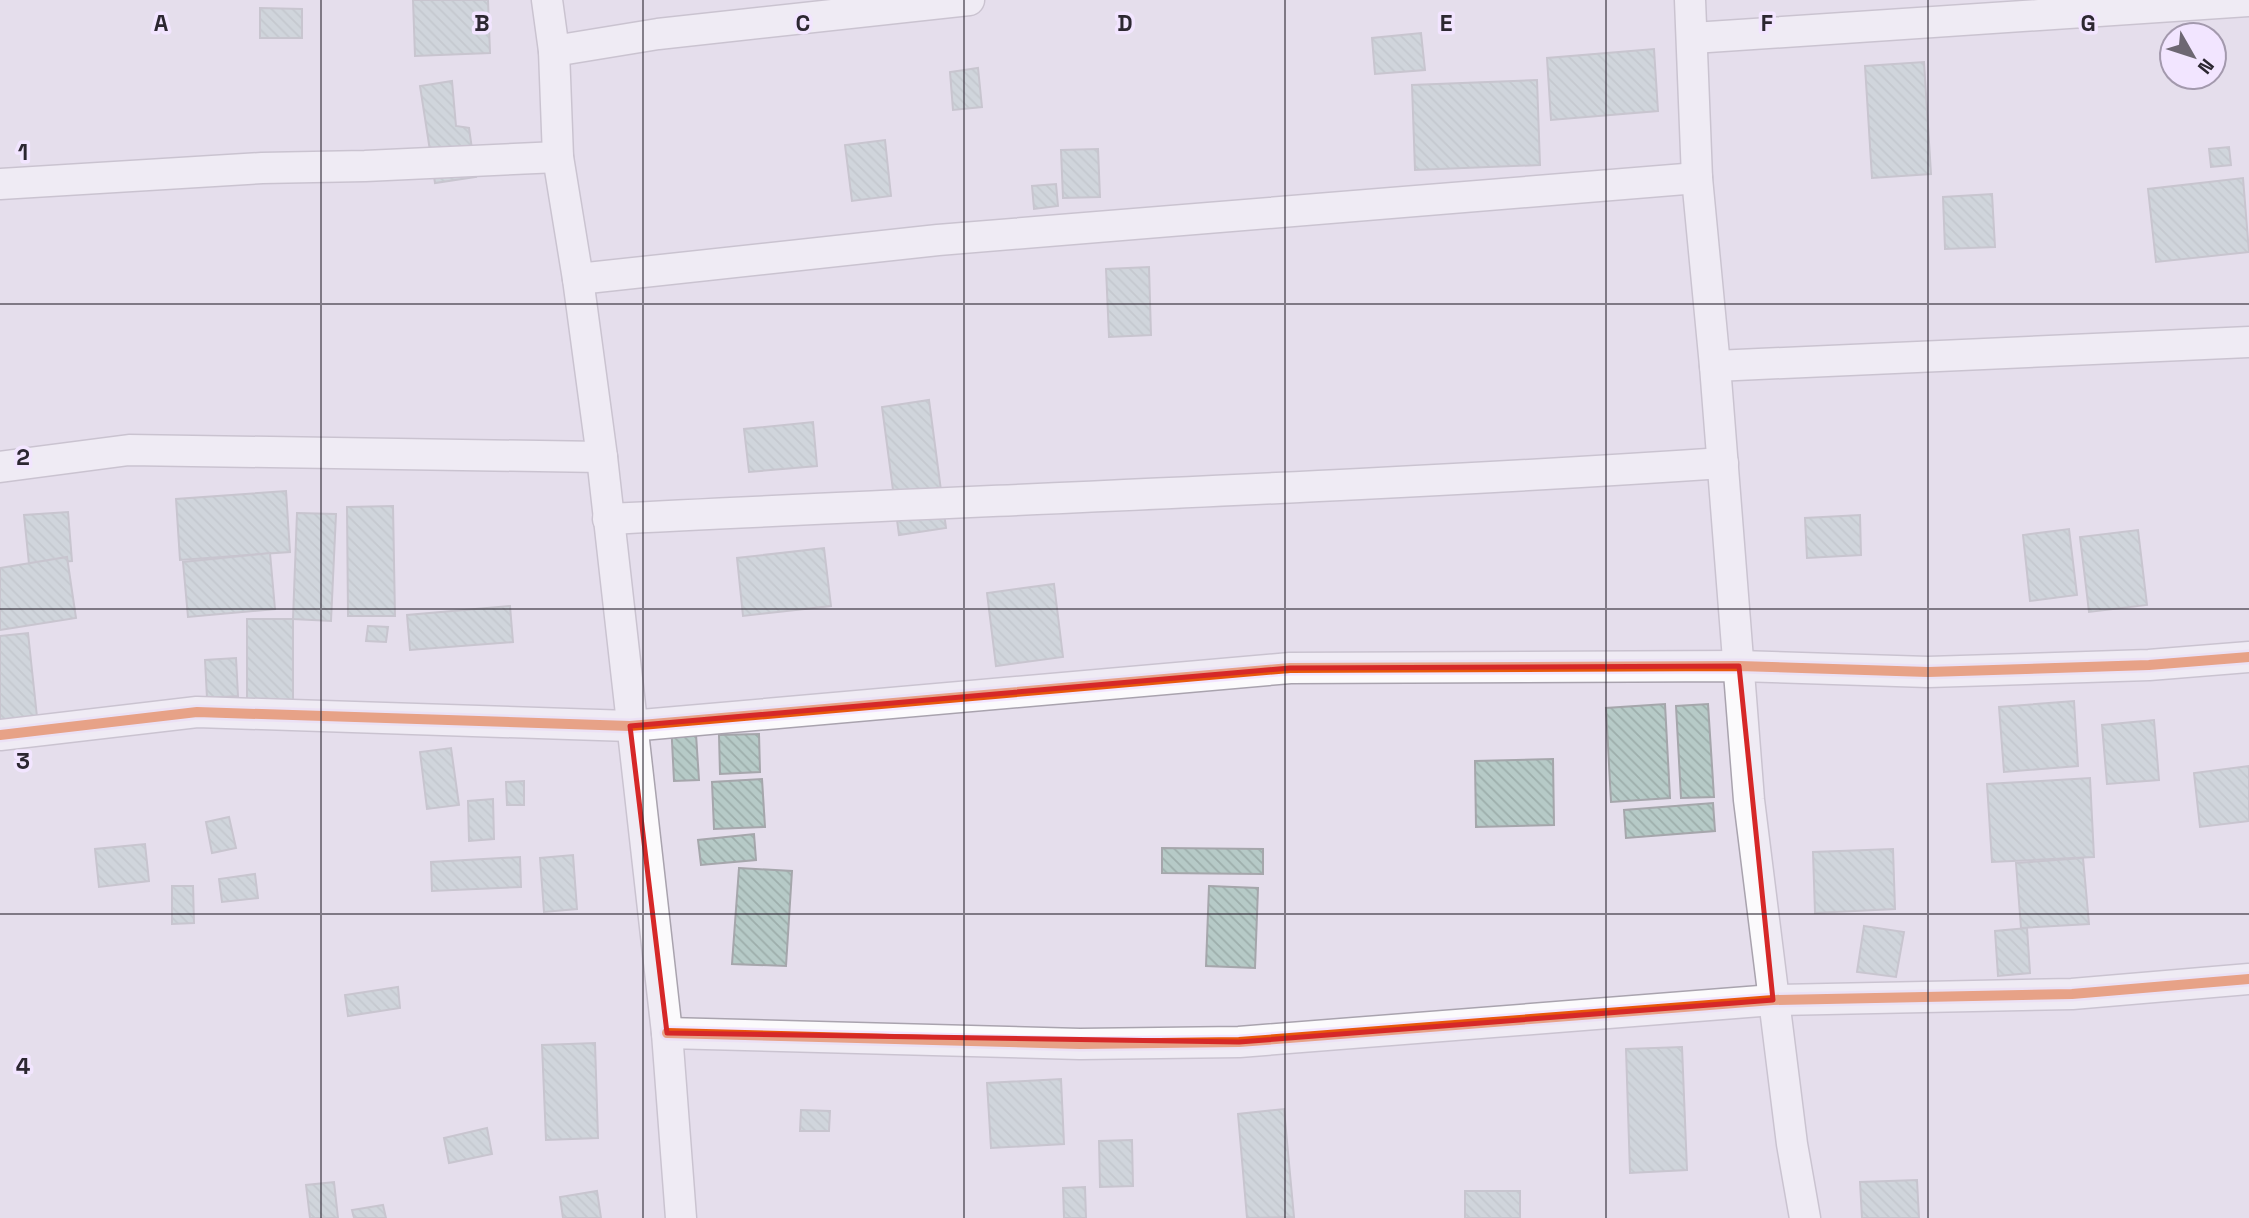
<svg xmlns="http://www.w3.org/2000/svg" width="2249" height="1218" font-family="'Space Grotesk',sans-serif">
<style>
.building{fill:url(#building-back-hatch);stroke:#a5a6ab;stroke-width:2}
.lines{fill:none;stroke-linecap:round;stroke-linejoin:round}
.minor-casing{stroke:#a9a3ae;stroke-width:33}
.minor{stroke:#fbfafc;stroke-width:30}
.cycleway-casing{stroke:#f2e5ff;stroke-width:15}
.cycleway{stroke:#e8590c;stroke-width:10}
.marked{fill:none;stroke:#d62828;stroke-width:5;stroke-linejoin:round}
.grid{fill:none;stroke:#2c2731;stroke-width:2;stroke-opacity:0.55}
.grid-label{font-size:23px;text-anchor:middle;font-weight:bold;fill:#2c2731;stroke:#f2e5ff;stroke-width:7;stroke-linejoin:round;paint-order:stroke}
</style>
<defs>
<pattern id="building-back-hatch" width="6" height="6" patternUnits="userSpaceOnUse" patternTransform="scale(1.75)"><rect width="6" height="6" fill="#b6cac7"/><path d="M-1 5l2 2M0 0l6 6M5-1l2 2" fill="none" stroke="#9daeab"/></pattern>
</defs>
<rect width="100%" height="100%" fill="#e5deec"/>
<g class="building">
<polygon points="413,0 488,0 490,53 415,56"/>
<polygon points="260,8 302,9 302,38 260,38"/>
<polygon points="1421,33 1425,70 1375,74 1372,38"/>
<polygon points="1654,49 1658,111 1551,120 1547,58"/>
<polygon points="1924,62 1931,174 1872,178 1865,66"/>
<polygon points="978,68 982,107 953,110 950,72"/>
<polygon points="1537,80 1540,165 1415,170 1412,85"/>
<polygon points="452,81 456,126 469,128 476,177 435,183 420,86"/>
<polygon points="885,140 891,196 852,201 845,145"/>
<polygon points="2229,147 2231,165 2211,167 2209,149"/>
<polygon points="1098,149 1100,197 1063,198 1061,150"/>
<polygon points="2243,178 2249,252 2156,262 2148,189"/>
<polygon points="1056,184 1058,206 1034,209 1032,186"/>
<polygon points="1992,194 1995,247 1945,249 1943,197"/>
<polygon points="1149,267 1151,335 1109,337 1106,269"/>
<polygon points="929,400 946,528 899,535 882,407"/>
<polygon points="813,422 817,466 749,472 744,429"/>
<polygon points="286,491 290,552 180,560 176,499"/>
<polygon points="393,506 395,616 348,616 347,507"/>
<polygon points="68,512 72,561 29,564 24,515"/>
<polygon points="297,513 336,514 331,621 293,619"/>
<polygon points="1860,515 1861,555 1807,558 1805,518"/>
<polygon points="2069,529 2077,595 2030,601 2023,535"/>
<polygon points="2138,530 2147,605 2089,612 2080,537"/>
<polygon points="824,548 831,606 743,616 737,558"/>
<polygon points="270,553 275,609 188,617 183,562"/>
<polygon points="67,557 76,618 0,630 0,568"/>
<polygon points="1054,584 1063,657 996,666 987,593"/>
<polygon points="510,606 513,642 410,650 407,615"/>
<rect x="247" y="619" width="46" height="87"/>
<polygon points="368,626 388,627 386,642 366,641"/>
<polygon points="28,633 38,726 0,730 0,636"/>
<polygon points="236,658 238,696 207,698 205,660"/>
<polygon points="2074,701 2078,766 2004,772 1999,707"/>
<polygon points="1665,704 1670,798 1611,802 1606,708"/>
<polygon points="1708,704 1714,797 1681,798 1676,706"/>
<polygon points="695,719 699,780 674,781 671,721"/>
<polygon points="2154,720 2159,780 2107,784 2102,725"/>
<polygon points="759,734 760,772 720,774 719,735"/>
<polygon points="451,748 459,805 427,809 420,752"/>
<polygon points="1553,759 1554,825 1476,827 1475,761"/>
<polygon points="2249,766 2249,821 2200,827 2194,773"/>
<polygon points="2090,778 2094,857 1992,862 1987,784"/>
<polygon points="762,779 765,827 714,829 712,782"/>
<polygon points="524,781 524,805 507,805 506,782"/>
<polygon points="493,799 494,839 469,841 468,801"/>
<polygon points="1713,803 1715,831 1626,838 1624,810"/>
<polygon points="229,817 236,848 212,853 206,822"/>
<polygon points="754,834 756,860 701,865 698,840"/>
<polygon points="145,844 149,881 99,887 95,849"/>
<polygon points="1162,848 1263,849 1263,874 1162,873"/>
<polygon points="1893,849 1895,909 1815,913 1813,852"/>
<polygon points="573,855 577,909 544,912 540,858"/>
<polygon points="520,857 521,887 432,891 431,862"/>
<polygon points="2083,858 2089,924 2021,928 2016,863"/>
<polygon points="739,868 792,871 786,966 732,964"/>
<polygon points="255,874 258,898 222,902 219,879"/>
<polygon points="172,886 193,886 194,923 172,924"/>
<polygon points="1209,886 1258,888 1255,968 1206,966"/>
<polygon points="1864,926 1904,932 1896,977 1857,972"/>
<polygon points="2027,928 2030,973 1998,976 1995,931"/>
<polygon points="398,987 400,1008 348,1016 345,995"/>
<polygon points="595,1043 598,1138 546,1140 542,1045"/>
<polygon points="1682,1047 1687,1170 1630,1173 1626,1049"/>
<polygon points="1061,1079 1064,1144 991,1148 987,1083"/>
<polygon points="1284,1109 1294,1217 1247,1218 1238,1114"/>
<polygon points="801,1110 830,1111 829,1131 800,1131"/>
<polygon points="487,1128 492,1154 449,1163 444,1138"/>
<polygon points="1132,1140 1133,1186 1100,1187 1099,1141"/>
<polygon points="1917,1180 1919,1218 1862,1218 1860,1182"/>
<polygon points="334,1182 338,1218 310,1218 306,1185"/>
<polygon points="1085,1187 1086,1218 1064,1218 1063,1188"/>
<polygon points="597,1191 601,1218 563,1218 560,1197"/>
<rect x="1465" y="1191" width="55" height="27"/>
<polygon points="383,1205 386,1218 354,1218 352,1210"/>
</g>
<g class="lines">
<defs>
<g id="minor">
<polyline points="547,0 554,51 558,157 578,279 602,457 667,1033 681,1218"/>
<polyline points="1690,0 1697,178 1715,366 1749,800 1792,1144 1805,1218"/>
<polyline points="1693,38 2249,1"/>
<polyline points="554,51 658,34 969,0"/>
<polyline points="0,184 262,168 365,166 558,157"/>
<polyline points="578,279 938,240 1697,178"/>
<polyline points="1715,366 2249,342"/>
<polyline points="0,467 129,450 602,457"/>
<path d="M608 519C980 500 1352 488 1723 463"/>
<polyline points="0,735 197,712 630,726 1290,668 1739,666 1928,672 2149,665 2249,657"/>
<polyline points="667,1033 1080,1044 1239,1042 1773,1000 2072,994 2249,979"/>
</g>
</defs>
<use href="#minor" class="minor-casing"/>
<use href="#minor" class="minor"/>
<defs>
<g id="cycleway">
<polyline points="0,735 197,712 630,726 1290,668 1739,666 1928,672 2149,665 2249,657"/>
<polyline points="667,1033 1080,1044 1239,1042 1773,1000 2072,994 2249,979"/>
</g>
</defs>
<use href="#cycleway" class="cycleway-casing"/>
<use href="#cycleway" class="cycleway"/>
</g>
<path d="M0 0H2249V1218H0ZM1739 666 1773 1000 1239 1042 667 1033 630 726 1290 668Z" fill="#e5deec" fill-opacity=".55" fill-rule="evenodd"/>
<path class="marked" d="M1739 666 1773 1000 1239 1042 667 1033 630 726 1290 668Z"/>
<path class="grid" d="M321 0V1218M643 0V1218M964 0V1218M1285 0V1218M1606 0V1218M1928 0V1218M0 304H2249M0 609H2249M0 914H2249"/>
<g class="grid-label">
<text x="161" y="31">A</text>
<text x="482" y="31">B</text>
<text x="803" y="31">C</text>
<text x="1125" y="31">D</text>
<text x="1446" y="31">E</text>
<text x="1767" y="31">F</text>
<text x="2088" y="31">G</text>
<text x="23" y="160">1</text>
<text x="23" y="465">2</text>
<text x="23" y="769">3</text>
<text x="23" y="1074">4</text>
</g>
<g transform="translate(2193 56) rotate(129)"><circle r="33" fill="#f2e5ff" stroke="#a399ad" stroke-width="2"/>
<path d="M0-5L12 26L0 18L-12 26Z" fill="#6d6772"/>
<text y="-10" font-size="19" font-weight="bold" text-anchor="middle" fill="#2c2731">N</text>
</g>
</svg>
